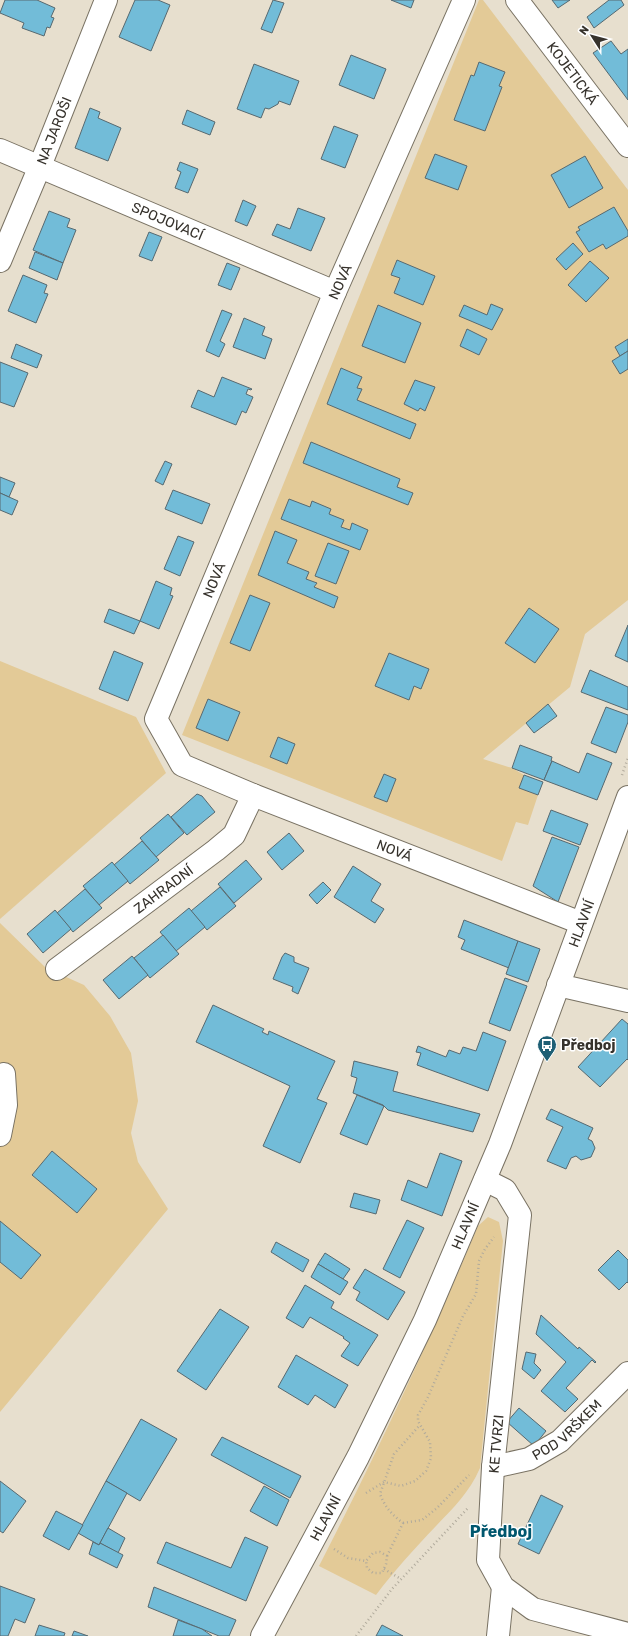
<svg xmlns="http://www.w3.org/2000/svg" width="628" height="1636" font-family="Rubik,sans-serif">
<style>
.green{fill:#e3ca97}
.building{fill:#72bcd8;stroke:#576970}
.lines{fill:none;stroke-linecap:round;stroke-linejoin:round}
.minor-casing{stroke:#797263;stroke-width:24}
.path{stroke:#b0aa9c;stroke-width:2.5;stroke-dasharray:1 3;stroke-linecap:butt}
.minor{stroke:#fff;stroke-width:22}
.labels{text-anchor:middle;stroke-width:3;stroke-linejoin:round;paint-order:stroke}
.street-label{font-size:14px;fill:#36322c;stroke:#fff}
.poi-label{font-size:14px;font-weight:bold;fill:#36322c;stroke:#fff;text-anchor:start}
.quarter-label{font-size:16px;font-weight:bold;fill:#00576e;stroke:#fff}
</style>
<rect width="100%" height="100%" fill="#e7dfce"/>
<g class="green">
<polygon points="479,0 483,0 628,190 628,600 585,634 570,687 483,759 512,768 524,775 519,788 538,795 528,825 516,822 502,861 182,735"/>
<polygon points="0,661 136,717 166,773 0,919"/>
<polygon points="0,923 46,968 84,985 110,1016 131,1053 138,1101 131,1133 138,1162 168,1209 0,1412"/>
<path d="M488 1217 499 1222 503 1241 480 1468C469 1493 454 1507 436 1526 415 1548 394 1571 376 1595L319 1566C376 1455 429 1342 478 1226Z"/>
</g>
<g class="building">
<polygon points="5,0 37,0 55,8 51,17 54,18 50,28 47,27 44,36 22,28 24,23 0,13"/>
<polygon points="135,0 158,0 170,5 151,51 119,37"/>
<polygon points="273,0 284,3 272,33 261,29"/>
<polygon points="391,0 414,0 411,8"/>
<polygon points="552,0 570,0 558,8"/>
<polygon points="609,0 621,0 624,5 594,28 587,17"/>
<polygon points="611,41 621,54 628,49 628,100 593,53"/>
<polygon points="351,55 386,69 374,99 339,85"/>
<polygon points="479,62 505,72 499,86 502,87 485,131 454,120 471,75 474,76"/>
<polygon points="254,64 299,81 290,105 279,101 278,104 269,109 265,108 261,118 237,109"/>
<polygon points="90,108 100,112 98,118 121,128 108,161 75,148"/>
<polygon points="187,110 215,122 210,135 182,124"/>
<polygon points="334,126 358,135 345,168 321,159"/>
<polygon points="435,154 467,166 458,190 425,178"/>
<polygon points="585,156 603,188 569,208 551,175"/>
<polygon points="180,162 198,169 188,193 175,188 181,172 177,170"/>
<polygon points="243,200 256,206 247,226 235,221"/>
<polygon points="614,207 628,231 628,236 606,249 603,244 589,252 576,232 580,230 578,227"/>
<polygon points="298,208 325,218 311,251 272,235 277,224 290,229"/>
<polygon points="49,211 70,219 67,227 76,230 63,263 33,250"/>
<polygon points="149,232 162,237 152,261 139,256"/>
<polygon points="573,243 583,254 566,270 556,259"/>
<polygon points="35,252 63,263 57,280 29,268"/>
<polygon points="397,260 435,276 423,305 394,293 400,278 391,275"/>
<polygon points="590,261 609,278 586,302 568,285"/>
<polygon points="227,263 240,268 231,290 218,285"/>
<polygon points="23,275 47,285 44,293 48,294 36,323 8,311"/>
<polygon points="491,304 503,309 492,330 459,316 464,305 487,315"/>
<polygon points="378,305 421,323 405,363 362,346"/>
<polygon points="222,310 232,314 220,341 225,344 219,357 206,351"/>
<polygon points="244,318 265,327 262,335 272,339 265,359 233,347"/>
<polygon points="467,329 487,339 479,355 460,346"/>
<polygon points="628,339 628,351 620,356 615,347"/>
<polygon points="16,344 42,355 37,368 11,358"/>
<polygon points="628,351 628,369 620,374 612,361"/>
<polygon points="0,362 28,373 14,407 0,402"/>
<polygon points="341,368 362,377 357,388 362,389 357,400 416,424 410,439 327,404"/>
<polygon points="222,377 252,389 251,390 248,389 246,394 253,397 246,413 242,411 236,425 191,407 198,390 214,397"/>
<polygon points="415,380 435,387 425,411 420,408 418,411 404,404"/>
<polygon points="311,442 400,479 397,487 413,493 408,505 303,463"/>
<polygon points="165,461 172,464 163,485 155,481"/>
<polygon points="0,477 15,483 9,497 0,493"/>
<polygon points="173,490 210,504 202,524 165,509"/>
<polygon points="0,493 18,501 12,515 0,510"/>
<polygon points="289,499 310,507 312,501 331,509 329,514 344,520 341,527 350,530 352,523 368,530 360,550 281,519"/>
<polygon points="275,531 297,540 287,563 309,572 306,579 317,583 314,587 338,597 334,608 258,575"/>
<polygon points="178,536 194,542 180,576 164,569"/>
<polygon points="328,543 349,551 336,584 315,576"/>
<polygon points="156,581 172,588 170,595 173,596 159,629 140,621"/>
<polygon points="250,595 270,603 250,651 230,643"/>
<polygon points="529,608 559,629 535,663 505,643"/>
<polygon points="109,609 140,621 134,634 104,622"/>
<polygon points="628,625 628,662 615,656"/>
<polygon points="114,651 143,663 128,701 99,689"/>
<polygon points="389,653 429,669 421,689 414,686 409,700 375,686"/>
<polygon points="590,670 628,687 628,710 581,692"/>
<polygon points="208,699 240,712 228,741 196,728"/>
<polygon points="548,704 557,716 534,733 526,723"/>
<polygon points="606,707 628,715 628,722 616,753 591,743"/>
<polygon points="278,737 295,744 287,764 270,757"/>
<polygon points="520,745 552,757 551,761 552,761 544,780 512,768"/>
<polygon points="587,753 612,763 597,800 544,780 552,761 579,773"/>
<polygon points="384,774 396,779 387,802 374,797"/>
<polygon points="524,775 543,782 538,795 519,788"/>
<polygon points="197,794 202,796 215,812 187,835 171,817"/>
<polygon points="551,810 588,824 580,845 543,831"/>
<polygon points="168,814 184,833 156,857 140,838"/>
<polygon points="289,833 304,851 282,870 267,852"/>
<polygon points="552,837 579,847 558,902 533,886"/>
<polygon points="142,841 159,860 130,884 114,865"/>
<polygon points="246,860 262,879 234,903 218,884"/>
<polygon points="112,862 128,881 99,905 83,886"/>
<polygon points="353,866 381,884 371,901 384,909 375,923 334,897"/>
<polygon points="323,882 331,890 317,904 309,895"/>
<polygon points="220,887 236,906 207,930 191,911"/>
<polygon points="85,889 102,908 73,932 57,913"/>
<polygon points="189,908 205,927 176,951 160,932"/>
<polygon points="55,910 71,929 43,953 27,934"/>
<polygon points="464,920 518,941 509,968 461,949 465,940 458,937"/>
<polygon points="163,935 179,954 150,978 134,958"/>
<polygon points="518,941 540,949 528,982 506,974"/>
<polygon points="285,953 294,957 294,962 309,968 298,994 292,991 293,987 273,979 282,957"/>
<polygon points="132,956 148,975 119,999 103,980"/>
<polygon points="505,978 527,986 510,1031 489,1023"/>
<polygon points="213,1005 264,1029 262,1032 268,1035 269,1031 335,1061 317,1099 327,1103 300,1163 263,1146 290,1086 196,1042"/>
<polygon points="622,1019 628,1024 628,1060 627,1059 600,1087 578,1067"/>
<polygon points="483,1032 506,1041 488,1091 417,1065 421,1053 416,1052 418,1046 446,1057 449,1050 460,1054 463,1047 476,1051"/>
<polygon points="354,1061 398,1072 393,1091 480,1114 473,1132 388,1110 383,1105 353,1093 357,1078 351,1076"/>
<polygon points="357,1095 384,1106 367,1145 340,1134"/>
<polygon points="551,1109 593,1128 588,1139 592,1141 595,1148 591,1157 581,1160 576,1156 571,1158 566,1169 547,1161 563,1127 546,1119"/>
<polygon points="52,1151 97,1189 77,1213 32,1175"/>
<polygon points="440,1153 462,1161 442,1216 401,1200 408,1180 427,1188"/>
<polygon points="354,1193 380,1200 376,1214 350,1207"/>
<polygon points="407,1220 424,1228 400,1278 383,1269"/>
<polygon points="0,1221 41,1255 21,1279 0,1262"/>
<polygon points="276,1242 309,1260 303,1272 271,1252"/>
<polygon points="618,1250 628,1260 628,1283 627,1282 619,1290 598,1270"/>
<polygon points="325,1253 350,1269 343,1279 318,1264"/>
<polygon points="318,1264 348,1282 340,1295 311,1277"/>
<polygon points="365,1269 405,1292 388,1320 356,1300 360,1292 353,1288"/>
<polygon points="305,1285 334,1302 331,1308 378,1335 358,1366 341,1356 350,1343 343,1338 344,1337 310,1317 303,1328 286,1318"/>
<polygon points="220,1309 249,1327 206,1390 177,1371"/>
<polygon points="541,1315 578,1349 579,1347 596,1362 595,1363 592,1360 566,1388 578,1399 565,1412 541,1391 566,1362 536,1334"/>
<polygon points="526,1352 536,1354 534,1363 541,1370 534,1379 522,1369"/>
<polygon points="296,1355 348,1385 335,1408 315,1395 308,1405 278,1387"/>
<polygon points="519,1408 546,1431 534,1446 507,1422"/>
<polygon points="141,1419 177,1439 140,1501 106,1481"/>
<polygon points="222,1437 301,1476 290,1498 211,1455"/>
<polygon points="0,1481 26,1501 3,1533 0,1531"/>
<polygon points="106,1481 127,1493 99,1545 78,1533"/>
<polygon points="264,1486 289,1500 277,1526 250,1511"/>
<polygon points="541,1495 563,1506 539,1554 518,1544"/>
<polygon points="56,1511 83,1525 69,1550 43,1536"/>
<polygon points="108,1528 125,1538 118,1553 100,1543"/>
<polygon points="245,1537 268,1547 246,1601 157,1563 166,1542 231,1568"/>
<polygon points="93,1542 99,1545 100,1543 123,1555 117,1568 89,1554"/>
<polygon points="0,1586 35,1599 25,1623 15,1619 8,1636 0,1636"/>
<polygon points="154,1587 236,1620 229,1636 219,1636 148,1607"/>
<polygon points="178,1620 202,1629 212,1636 173,1636"/>
<polygon points="39,1625 65,1633 64,1636 35,1636"/>
<polygon points="382,1625 403,1636 376,1636"/>
<polygon points="74,1631 88,1636 72,1636"/>
</g>
<g class="lines">
<defs>
<g id="minor">
<path id="s1" d="M464 0 335 292 156 719 182 765 253 795 581 923"/>
<path id="s2" d="M517 0 628 146"/>
<path id="s3" d="M0 150 335 292"/>
<path id="s4" d="M0 261 40 166 106 0"/>
<path id="s5" d="M57 969 216 850 234 835 253 795"/>
<polyline points="558,985 628,1001"/>
<polyline points="0,1135 6,1105 4,1074"/>
<polyline points="485,1180 505,1190 520,1215 493,1467 488,1560 503,1587 533,1609 628,1634"/>
<path id="s6" d="M493 1467 529 1459 560 1441 628 1373"/>
<path id="s7" d="M262 1636 358 1457 425 1320 500 1144 628 797"/>
<polyline points="498,1636 503,1587"/>
</g>
</defs>
<use href="#minor" class="minor-casing"/>
<g class="path">
<polyline points="622,775 628,758"/>
<polyline points="366,1493 384,1482 401,1486 415,1481 426,1471 431,1458 430,1442 418,1421 418,1415 428,1397 463,1316 476,1294 479,1261 485,1249 494,1237"/>
<polyline points="403,1523 422,1520 437,1508 469,1475"/>
<polyline points="334,1549 348,1558 366,1561 373,1553 380,1552 387,1556 386,1564 382,1573 373,1573 367,1568 366,1561"/>
<path d="M387 1556 403 1523C392 1515 385 1507 380 1494L394 1454 420 1425"/>
<polyline points="384,1569 401,1579"/>
<polyline points="356,1636 392,1589 468,1508"/>
</g>
<use href="#minor" class="minor"/>
</g>
<defs>
<symbol id="bus-pin" viewBox="-11 -11 22 30"><path d="M0 17L-7.5 6A9.5 9.5 0 1 1 7.5 6Z" fill="#1e5f74" stroke="#fff"/><path d="M-5-6H5V4H4V6H2V4H-2V6H-4V4H-5ZM-3.5-4V0h7V-4ZM-3.5 1.2v1.5H-2V1.2ZM2 1.2v1.5H3.5V1.2Z" fill="#fff"/></symbol>
</defs>
<g fill-rule="evenodd">
<use href="#bus-pin" x="536" y="1034" width="22" height="30"/>
</g>
<g class="labels">
<g class="street-label">
<text dy="5" stroke="none"><textPath href="#s2" startOffset="92">KOJETICKÁ</textPath></text>
<text dy="5" stroke="none"><textPath href="#s4" startOffset="141">NA JAROŠI</textPath></text>
<text dy="5" stroke="none"><textPath href="#s3" startOffset="182">SPOJOVACÍ</textPath></text>
<text transform="translate(340 282) rotate(-66)" y="5">NOVÁ</text>
<text transform="translate(214 580) rotate(-67)" y="5">NOVÁ</text>
<text dy="5" stroke="none"><textPath href="#s1" startOffset="1064">NOVÁ</textPath></text>
<text dy="5" stroke="none"><textPath href="#s5" startOffset="133">ZAHRADNÍ</textPath></text>
<text dy="5" stroke="none"><textPath href="#s7" startOffset="782">HLAVNÍ</textPath></text>
<text dy="5" stroke="none"><textPath href="#s7" startOffset="458">HLAVNÍ</textPath></text>
<text dy="5" stroke="none"><textPath href="#s6" startOffset="85">POD VRŠKEM</textPath></text>
<text transform="translate(496 1444) rotate(-85)" y="5">KE TVRZI</text>
<text dy="5" stroke="none"><textPath href="#s7" startOffset="134">HLAVNÍ</textPath></text>
</g>
<g class="poi-label">
<text x="561" y="1050">Předboj</text>
</g>
<g class="quarter-label">
<text x="501" y="1537">Předboj</text>
</g>
</g>
<g transform="translate(592 36) rotate(306)" stroke="#ffffff" stroke-width="3" paint-order="stroke">
<path d="M0-3L7 15L0 10L-7 15Z" fill="#36322c"/>
<text y="-6" font-size="11" font-weight="bold" text-anchor="middle" fill="#36322c">N</text>
</g>
</svg>
